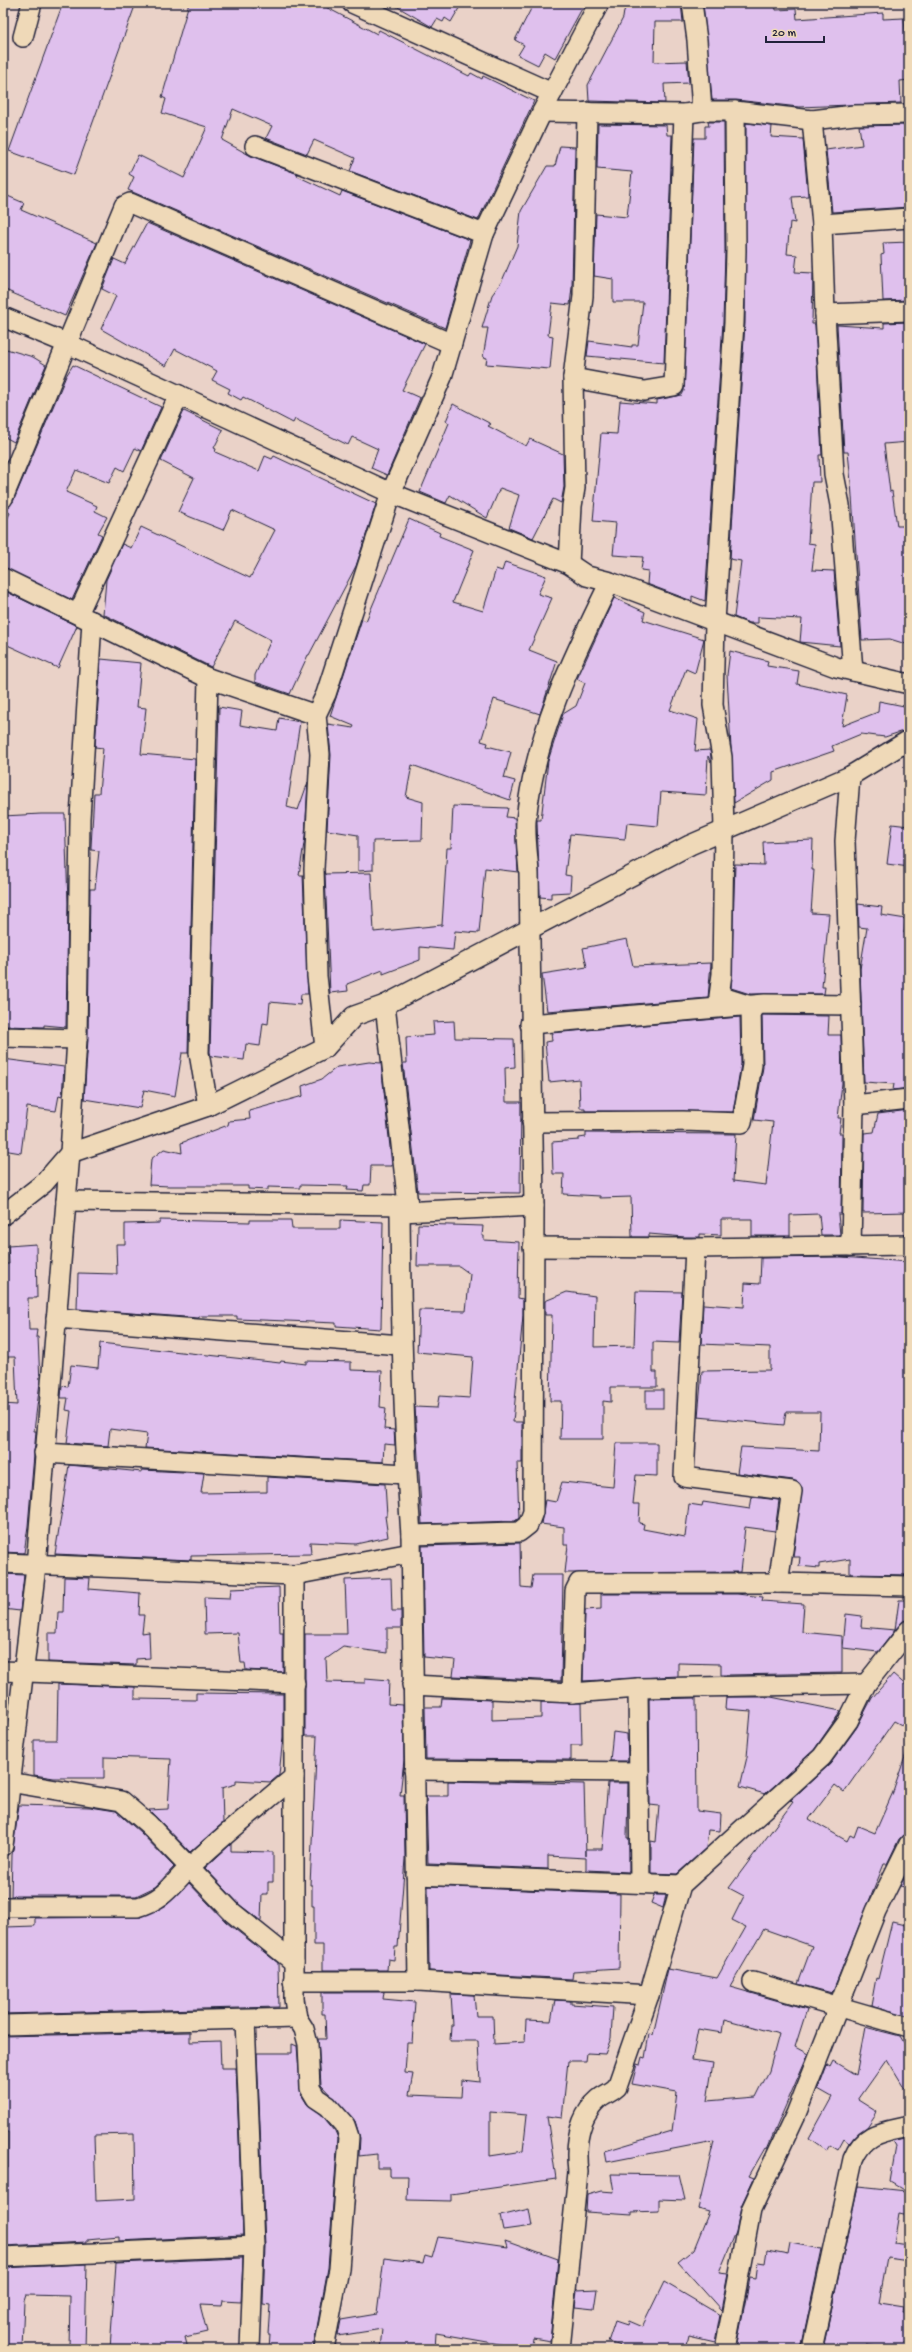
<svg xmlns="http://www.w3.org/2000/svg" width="912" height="2352" font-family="'Gochi Hand',sans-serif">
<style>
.building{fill:#dfc0ed;stroke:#22223b;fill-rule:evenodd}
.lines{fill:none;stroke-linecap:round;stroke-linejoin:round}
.street-casing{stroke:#22223b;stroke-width:22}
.street{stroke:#efd9b8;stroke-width:19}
</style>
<rect width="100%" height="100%" fill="#ead2c8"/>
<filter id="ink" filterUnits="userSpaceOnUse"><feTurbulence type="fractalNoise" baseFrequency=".025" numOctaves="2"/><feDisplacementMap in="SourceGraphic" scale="8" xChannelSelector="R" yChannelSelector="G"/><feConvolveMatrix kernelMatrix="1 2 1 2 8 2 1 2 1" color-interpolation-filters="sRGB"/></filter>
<g filter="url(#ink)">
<g class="building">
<polygon points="63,3 136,3 74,175 9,151"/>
<polygon points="189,3 242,3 254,8 257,3 318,3 377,34 379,30 469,76 471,73 482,79 483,76 534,101 478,220 350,171 355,158 314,140 307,154 266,138 272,126 233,109 222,140 251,156 298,174 297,176 340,196 342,191 470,240 445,328 128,190 134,177 129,174 138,155 184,178 207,127 162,113 166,99 162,97"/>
<polygon points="391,3 462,3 451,22 445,18 443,22 437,19 432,27"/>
<polygon points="534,3 585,3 555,58 545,52 538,65 518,55 524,45 515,40"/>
<polygon points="628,3 681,3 683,22 655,22 654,62 687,61 689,83 664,84 665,103 589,101 588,85 623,18 624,11"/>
<polygon points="703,3 775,3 776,10 796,9 797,19 883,13 883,19 904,18 907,58 909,58 909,80 900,81 901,103 799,107 736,100 712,100"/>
<polygon points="708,122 724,122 725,251 723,322 705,601 692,596 692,601 647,584 648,571 641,570 643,557 613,555 616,523 593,521 601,433 617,434 620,401 657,404 657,400 682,395 684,391 694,138 705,138 705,126 709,126"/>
<polygon points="746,123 772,126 771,137 803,139 808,196 792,197 795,223 790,222 787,254 797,255 795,272 813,273 812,324 815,324 822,455 819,455 820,482 812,482 808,543 815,544 812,570 834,571 840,646 800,642 802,619 758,617 758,623 749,623 734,617 741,561 730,559 745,323"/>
<polygon points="598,124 666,125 667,135 672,135 664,363 587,356 589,341 632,347 632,345 638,345 643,302 613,302 613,279 594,276 596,214 627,217 632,172 597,169"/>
<polygon points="909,125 909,207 832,212 826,150 862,145 859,126"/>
<polygon points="560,146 575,147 572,287 570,305 552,303 548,335 553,336 550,369 486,364 487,358 483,357 488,328 482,328 492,295 502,281 517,246 521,211 547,166 555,166"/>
<polygon points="3,194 24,203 21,210 97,243 65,316 3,289"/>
<polygon points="147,223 425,344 402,390 420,398 387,475 371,468 378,449 352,437 348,445 295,419 293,423 243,397 241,400 228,393 230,389 212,380 217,371 175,349 166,366 101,329 116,296 102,289 114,259 125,264"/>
<polygon points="909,242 909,300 883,301 881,255 884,254 883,243"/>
<polygon points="909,322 909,396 906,396 909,442 884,444 890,492 892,491 897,526 909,526 909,645 890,639 862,640 851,482 848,452 844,452 837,325 884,328 884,323"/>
<polygon points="3,348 33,357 46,365 14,442 3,436"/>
<polygon points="73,365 161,407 141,451 135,448 124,471 117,467 109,483 76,470 66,492 97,506 95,511 107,517 98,533 102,535 72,600 3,567 3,528 10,513 5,510 13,502 66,376"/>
<polygon points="453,404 491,424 488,426 526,446 530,439 563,454 564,487 561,503 553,499 533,538 509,528 519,495 500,488 487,518 450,495 446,503 420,492 449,423 446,421"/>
<polygon points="184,411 223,430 214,448 216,449 215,452 259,471 265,456 272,459 274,456 376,504 356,566 309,655 308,655 290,694 255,682 255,675 271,640 235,621 211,667 103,614 106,580 122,544 131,548 141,527 250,578 275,530 232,510 223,530 178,512 194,478 161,461"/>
<polygon points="409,519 440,533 439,536 474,550 453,602 483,611 496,569 502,571 505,562 546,576 538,594 552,598 529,650 557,661 540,714 494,699 481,741 488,743 487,746 511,752 504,778 515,781 510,800 412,765 406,797 423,802 422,840 373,841 373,870 358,871 358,835 327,830 331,755 328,724 353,728 354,726 330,716 362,619 366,621"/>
<polygon points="3,590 77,626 58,668 3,643"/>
<polygon points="614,598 645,612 643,620 704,639 695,673 686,669 670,710 698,719 695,751 710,750 711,758 711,762 708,756 706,795 661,792 658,826 627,823 625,839 570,834 565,875 571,876 570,892 551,893 551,898 540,897 537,822 537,820 541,820 548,761 563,714 576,706 585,683 577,679"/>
<polygon points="730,651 768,661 767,666 799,671 797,684 847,695 842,726 878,712 879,701 909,707 909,729 885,737 861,734 832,746 834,751 773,772 773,780 734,803 727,675"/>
<polygon points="101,659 141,663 137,707 146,708 141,754 195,759 188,1053 182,1053 175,1096 144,1090 140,1108 84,1099 88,1039 90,889 95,889 99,851 91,850 91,847 94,793 99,793 103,748 95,747"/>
<polygon points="219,707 242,711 240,725 277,731 279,718 300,722 287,807 298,810 308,782 305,837 299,875 303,875 308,994 301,994 300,1005 270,1002 268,1024 263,1023 260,1046 246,1044 244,1060 211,1056 210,1052"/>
<polygon points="453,806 508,808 506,817 515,818 518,872 485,868 479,933 455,931 453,950 420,947 420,960 383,974 383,970 347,984 348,991 330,993 325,874 371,873 374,932 442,925 447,848 451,848"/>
<polygon points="41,814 65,814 68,903 66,1027 44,1025 44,1027 3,1026 3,816"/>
<polygon points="892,824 909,826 909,867 887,864"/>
<polygon points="813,840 812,870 814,870 811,913 829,914 822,987 825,987 824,994 750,994 731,988 735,864 764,865 763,842"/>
<polygon points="858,904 882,907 881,915 906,919 904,933 909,933 909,1088 893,1090 894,1084 864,1082 860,969 867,928 859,927"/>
<polygon points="627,939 633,966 711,963 708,998 547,1011 542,974 587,967 583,948"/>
<polygon points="762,1015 829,1016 828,1035 841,1035 842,1083 838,1118 841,1118 839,1133 842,1133 841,1214 838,1214 840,1235 821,1235 819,1214 790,1215 790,1236 752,1236 752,1219 721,1219 721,1235 700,1234 700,1237 685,1237 649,1234 649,1237 632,1237 631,1197 600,1198 600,1196 563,1194 564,1174 553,1174 552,1142 579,1140 579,1138 586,1137 586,1133 736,1134 733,1181 766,1185 773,1122 754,1120 763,1067"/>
<polygon points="740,1017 741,1064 733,1112 585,1111 585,1108 580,1108 579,1079 549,1082 545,1042 552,1041 551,1033"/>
<polygon points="454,1021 455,1038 514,1039 515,1067 505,1068 506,1102 521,1102 520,1193 418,1192 403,1063 407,1063 406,1037 434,1035 433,1022"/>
<polygon points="3,1059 64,1067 62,1096 59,1095 56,1111 27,1107 21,1153 3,1150"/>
<polygon points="369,1062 381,1063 392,1166 371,1166 370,1185 364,1185 363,1191 347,1190 348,1186 300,1185 300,1188 268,1187 268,1190 248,1189 248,1186 169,1186 149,1185 151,1159 164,1149 182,1153 181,1143 228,1125 229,1121 250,1119 249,1111 303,1096 302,1086 322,1079 337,1067"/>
<polygon points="909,1110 909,1212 863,1213 864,1133 874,1132 878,1114"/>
<polygon points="160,1220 250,1222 250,1220 291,1220 292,1229 340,1229 340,1220 383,1222 381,1329 336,1326 336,1323 237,1319 237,1316 201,1316 198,1318 77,1309 78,1273 117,1274 116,1244 125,1244 125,1224 160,1223"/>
<polygon points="418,1224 483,1226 482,1236 484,1236 484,1240 519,1242 518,1298 523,1299 523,1315 513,1422 522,1422 522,1463 517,1463 519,1518 515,1521 422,1524 415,1407 437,1408 439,1396 470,1398 473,1357 417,1352 419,1310 466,1311 470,1274 459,1266 417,1266"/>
<polygon points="36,1244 37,1298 28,1298 29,1330 37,1330 36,1337 38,1337 40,1382 34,1431 36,1431 28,1526 24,1553 3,1552 3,1404 17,1405 15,1357 3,1357 3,1264 9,1264 8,1246"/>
<polygon points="841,1257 909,1262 909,1575 850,1574 850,1559 819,1564 819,1568 799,1566 800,1557 793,1557 802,1487 793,1480 737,1473 741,1447 819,1451 820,1412 786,1412 784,1425 698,1417 702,1371 770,1370 770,1347 701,1344 703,1304 744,1307 745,1283 760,1284 761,1258"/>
<polygon points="636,1291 682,1292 679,1343 653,1342 653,1372 657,1372 657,1387 611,1387 611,1402 603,1401 603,1439 560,1439 561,1401 550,1401 552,1315 545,1315 545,1301 567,1292 595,1296 594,1347 634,1346"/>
<polygon points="100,1343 280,1363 281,1361 306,1364 306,1361 351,1362 351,1370 382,1371 380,1407 386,1408 384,1429 394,1430 395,1445 384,1444 383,1462 145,1448 147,1434 110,1429 108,1446 67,1443 71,1411 66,1410 68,1398 61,1398 62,1386 68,1387 71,1365 98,1368"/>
<rect x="646" y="1390" width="17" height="18"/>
<polygon points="616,1443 657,1443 657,1476 636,1475 633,1504 640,1504 639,1523 644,1524 643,1529 685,1537 689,1504 702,1506 703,1502 750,1509 752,1497 779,1500 775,1531 745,1527 740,1572 565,1573 568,1545 564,1545 564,1527 541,1524 545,1500 556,1502 562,1482 613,1487"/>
<polygon points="69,1465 142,1472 142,1470 204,1473 201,1493 267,1492 267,1477 385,1484 387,1516 385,1516 388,1537 356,1544 310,1542 311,1554 191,1556 191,1560 55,1554"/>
<polygon points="520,1543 521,1587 531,1588 533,1575 563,1575 561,1681 453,1676 455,1660 424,1657 422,1546"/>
<polygon points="3,1574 24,1575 20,1611 3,1609"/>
<polygon points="64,1577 90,1578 89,1589 140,1593 139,1615 144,1615 142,1633 149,1632 150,1658 136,1659 136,1665 48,1662 48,1633 57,1633 58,1612 63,1612"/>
<polygon points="391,1578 392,1611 401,1611 401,1628 387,1628 387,1653 343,1647 326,1659 327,1682 365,1683 365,1678 389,1680 388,1704 403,1705 404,1760 400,1795 404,1795 405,1859 398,1947 395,1947 394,1960 388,1959 387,1970 323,1970 323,1945 314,1945 314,1906 312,1906 312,1885 310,1885 317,1736 305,1736 305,1634 347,1634 345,1580"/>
<polygon points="279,1587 280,1633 283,1633 283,1672 246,1670 245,1663 241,1663 238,1633 205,1634 204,1597 230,1598 231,1589"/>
<polygon points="601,1594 737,1594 763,1597 762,1601 804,1604 802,1632 842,1636 842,1673 728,1675 721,1675 721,1664 678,1663 678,1676 583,1681 585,1610 601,1609"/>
<polygon points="899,1600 909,1600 909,1619 901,1623 895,1630"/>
<polygon points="846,1614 862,1616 861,1627 895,1630 878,1652 843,1648"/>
<path d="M893 1674 909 1688V1729L894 1721 844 1792 835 1785 809 1819 847 1841 850 1835 854 1837 858 1826 875 1833 893 1792 907 1751 909 1752V1833L899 1839 887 1864H884L832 1993 798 1984 812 1946 764 1929 730 1987 807 2009 795 2047 808 2054 767 2149 765 2148 749 2176 754 2178 741 2206 736 2232 719 2273 728 2274 721 2310 678 2262 694 2249 709 2212 698 2209 714 2141 607 2162 605 2151 672 2131 677 2092 632 2084 637 2064 640 2065 642 2057 645 2058 649 2034 653 2035 668 1969 717 1978 746 1927 732 1920 744 1896 729 1888 793 1802 790 1801 831 1763 857 1727 872 1698ZM724 2019 779 2034 769 2071 756 2097 707 2101 713 2063 692 2060 698 2029 722 2033Z"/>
<polygon points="58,1684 135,1687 135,1699 196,1700 196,1693 283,1694 283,1737 279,1775 271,1782 236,1780 236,1784 222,1788 223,1823 190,1852 149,1810 168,1809 171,1759 104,1757 104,1778 54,1778 34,1775 34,1740 57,1740"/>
<polygon points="726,1697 771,1697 841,1711 814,1750 765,1794 740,1787 747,1757 751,1711 725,1709"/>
<polygon points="442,1698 492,1700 492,1720 541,1718 541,1702 581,1703 582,1745 571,1745 571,1760 426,1759 425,1707 441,1707"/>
<polygon points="696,1698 697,1811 721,1814 720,1831 708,1830 706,1848 677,1874 651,1873 651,1841 656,1842 659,1806 650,1805 649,1699"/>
<polygon points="613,1732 627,1734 628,1761 610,1761"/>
<polygon points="448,1781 584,1784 586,1856 586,1849 602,1849 608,1783 628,1783 627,1838 629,1838 629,1872 586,1870 586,1858 548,1856 548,1869 428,1864 426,1796 448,1796"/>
<polygon points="19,1805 90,1807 116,1811 140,1832 174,1867 155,1887 136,1896 11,1896 12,1855"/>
<polygon points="231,1844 231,1851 273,1852 273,1882 268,1882 268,1894 262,1894 261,1921 240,1905 205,1868"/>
<polygon points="909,1869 909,1888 900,1886"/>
<polygon points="189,1883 226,1922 278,1963 279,2007 3,2014 3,1980 5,1963 7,1963 6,1927 35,1926 35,1918 141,1917 167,1905"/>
<polygon points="428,1886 620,1894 619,1968 573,1971 572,1979 429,1971"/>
<polygon points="654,1895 666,1895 663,1908 651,1903"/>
<polygon points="892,1922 909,1926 909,2016 871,2005 876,1978 878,1979"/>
<path d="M322 1992H384L383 1999 415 2002 412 2043H407L405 2073 413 2074 409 2095 461 2097 462 2080 480 2082 478 2041H450L451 2025H453L451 1994 474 1995 476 2016H493L494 2044 525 2042 526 2020 551 2021 555 2000 571 2001V2004L613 2007 611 2038 605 2054 587 2053 586 2061H568L562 2118 547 2116 556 2179 451 2194V2201L407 2200 408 2176H390V2168H377V2154L359 2156 360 2138 355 2121 321 2085 318 2039H326L325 2014H322ZM490 2112 527 2115 523 2151 490 2156Z"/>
<polygon points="865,2027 900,2036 909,2051 909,2095 887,2059 858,2100 877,2112 867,2127 849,2143 844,2139 838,2150 830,2145 826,2151 809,2139 832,2097 818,2089 827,2065 830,2067 833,2061 856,2075"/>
<path d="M190 2032V2042L220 2041 221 2068H236L243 2235 119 2241V2237L87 2240V2242L3 2246V2168H8V2132H3V2036ZM134 2134 135 2199 96 2201 94 2135Z"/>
<polygon points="292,2044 297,2046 301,2094 307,2104 321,2114 335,2131 338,2138 328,2268 313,2349 269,2349 270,2334 268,2334 270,2305 263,2304 265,2246 257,2053 292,2053"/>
<polygon points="909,2137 909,2215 899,2213 894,2243 909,2245 909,2261 887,2258 879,2302 904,2306 903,2312 909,2312 909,2349 893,2346 893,2349 889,2349 867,2345 866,2349 823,2349 858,2186 905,2191 890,2182 896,2146 893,2141"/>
<polygon points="611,2174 679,2175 685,2200 659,2199 659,2211 632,2212 632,2215 586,2212 587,2195 601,2191 614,2192"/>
<polygon points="529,2209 532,2226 503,2230 500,2216"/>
<polygon points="438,2237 507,2247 505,2240 558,2259 550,2341 533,2338 532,2346 522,2345 522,2348 436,2333 435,2349 380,2349 382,2329 338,2336 341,2320 377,2314 384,2258 423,2263 425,2256 432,2258"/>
<polygon points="790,2243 822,2249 801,2349 736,2348 750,2278 756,2279 758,2262 765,2263 767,2250 788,2254"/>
<polygon points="243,2258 241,2302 222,2301 221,2306 200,2305 207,2332 185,2337 188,2349 110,2349 116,2263"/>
<polygon points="87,2264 85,2349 69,2349 70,2296 26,2295 24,2301 22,2349 3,2349 5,2273 3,2268"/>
<polygon points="664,2282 720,2315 715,2342 689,2336 686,2349 618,2349 620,2346 608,2342 615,2321 627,2325 628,2321 642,2327"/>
<polygon points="597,2289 594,2309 575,2307 577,2290"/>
</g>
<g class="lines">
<defs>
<g id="street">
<polyline points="352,3 552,93"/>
<polyline points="692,3 697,40 702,111"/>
<polyline points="23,37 32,3"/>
<polyline points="735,111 736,251 734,323 715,622 713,705 722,757 724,830 722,974 719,996 751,1006"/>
<polyline points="542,112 684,114 702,111 735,111 812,120 854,115 909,114"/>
<polyline points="812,120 822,224 825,314 834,474 840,505 853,671"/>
<polyline points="255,146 484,234"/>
<polyline points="822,224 909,218"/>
<polyline points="825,314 909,311"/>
<polyline points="3,317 66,343 391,493 569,564 587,576 610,582 836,667 909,684"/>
<polyline points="573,378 644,391 674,386 684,114"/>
<polyline points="3,498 124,206 130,203 452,344"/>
<polyline points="569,564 572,506 575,488 573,378 583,296 587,112"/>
<polyline points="3,578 208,678 316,715 326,694 391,493 442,377 484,234 542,112 599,3"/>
<polyline points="78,614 179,395"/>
<polyline points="316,715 320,754 314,869 317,976 325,1048"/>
<polyline points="850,776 845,841 854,1105 851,1246"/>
<path d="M385 1005 408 1205 400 1212C401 1320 403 1427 411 1535L418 1981"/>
<polyline points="530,1024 765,1004 851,1005"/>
<polyline points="3,1037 77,1039"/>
<polyline points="854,1105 909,1099"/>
<polyline points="208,1106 199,1053 208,678"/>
<polyline points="532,1122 683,1121 742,1123 752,1065 751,1006"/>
<polyline points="66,1201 408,1205"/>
<polyline points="400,1212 534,1206"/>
<polyline points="3,1215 44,1183 70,1153 208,1106 325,1048 354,1016 385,1005 690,845 850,776 909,740"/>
<polyline points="533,1247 695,1248 909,1245"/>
<polyline points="695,1248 684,1477 792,1491 778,1583"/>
<polyline points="56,1318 401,1345"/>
<polyline points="44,1453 406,1474"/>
<path d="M411 1535 519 1532 528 1525 533 1512 534 1206 529 873C528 856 525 838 526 821 534 736 573 657 610 582"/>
<polyline points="3,1563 294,1575 411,1553"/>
<polyline points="294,1575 294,1999 297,2018 304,2029 308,2044 310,2088 316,2098 328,2106 345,2125 349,2137 339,2269 324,2349"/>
<polyline points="3,1671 295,1683"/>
<polyline points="412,1685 572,1693 638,1688 866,1684"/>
<polyline points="638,1688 640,1883"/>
<polyline points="572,1693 575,1591 579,1583 778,1583 909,1586"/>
<polyline points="414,1770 639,1772"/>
<polyline points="3,1781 121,1801 148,1824 233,1913 294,1962"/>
<polyline points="3,1846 36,1566 70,1153 77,1039 80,818 92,621"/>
<polyline points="416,1875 681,1885"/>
<path d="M3 1907H138C165 1899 171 1885 190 1867 223 1835 260 1806 294 1777"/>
<polyline points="293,1981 418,1981 649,1995"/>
<polyline points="753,1982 909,2027"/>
<polyline points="245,2020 254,2246 250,2349"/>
<polyline points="3,2025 297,2018"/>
<polyline points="3,2257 254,2246"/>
<path d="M560 2349 578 2172C575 2146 578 2117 599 2099 605 2094 611 2093 617 2087L649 1995 681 1885 822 1757 848 1721 866 1684 909 1630"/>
<polyline points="725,2349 751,2210 796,2114 876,1911 909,1844"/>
<path d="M812 2349 853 2159C864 2132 883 2132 909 2126"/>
</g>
</defs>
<use href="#street" class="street-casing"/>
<use href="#street" class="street"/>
</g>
</g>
<rect width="912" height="2352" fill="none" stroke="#efd9b8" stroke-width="16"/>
<rect x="8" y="8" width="896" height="2336" fill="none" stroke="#22223b" stroke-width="1.5" filter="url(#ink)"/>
<path d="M766 36v6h58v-6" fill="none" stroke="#22223b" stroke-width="2"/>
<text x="772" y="36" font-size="12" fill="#22223b" stroke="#efd9b8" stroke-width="3" paint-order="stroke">20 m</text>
</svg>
